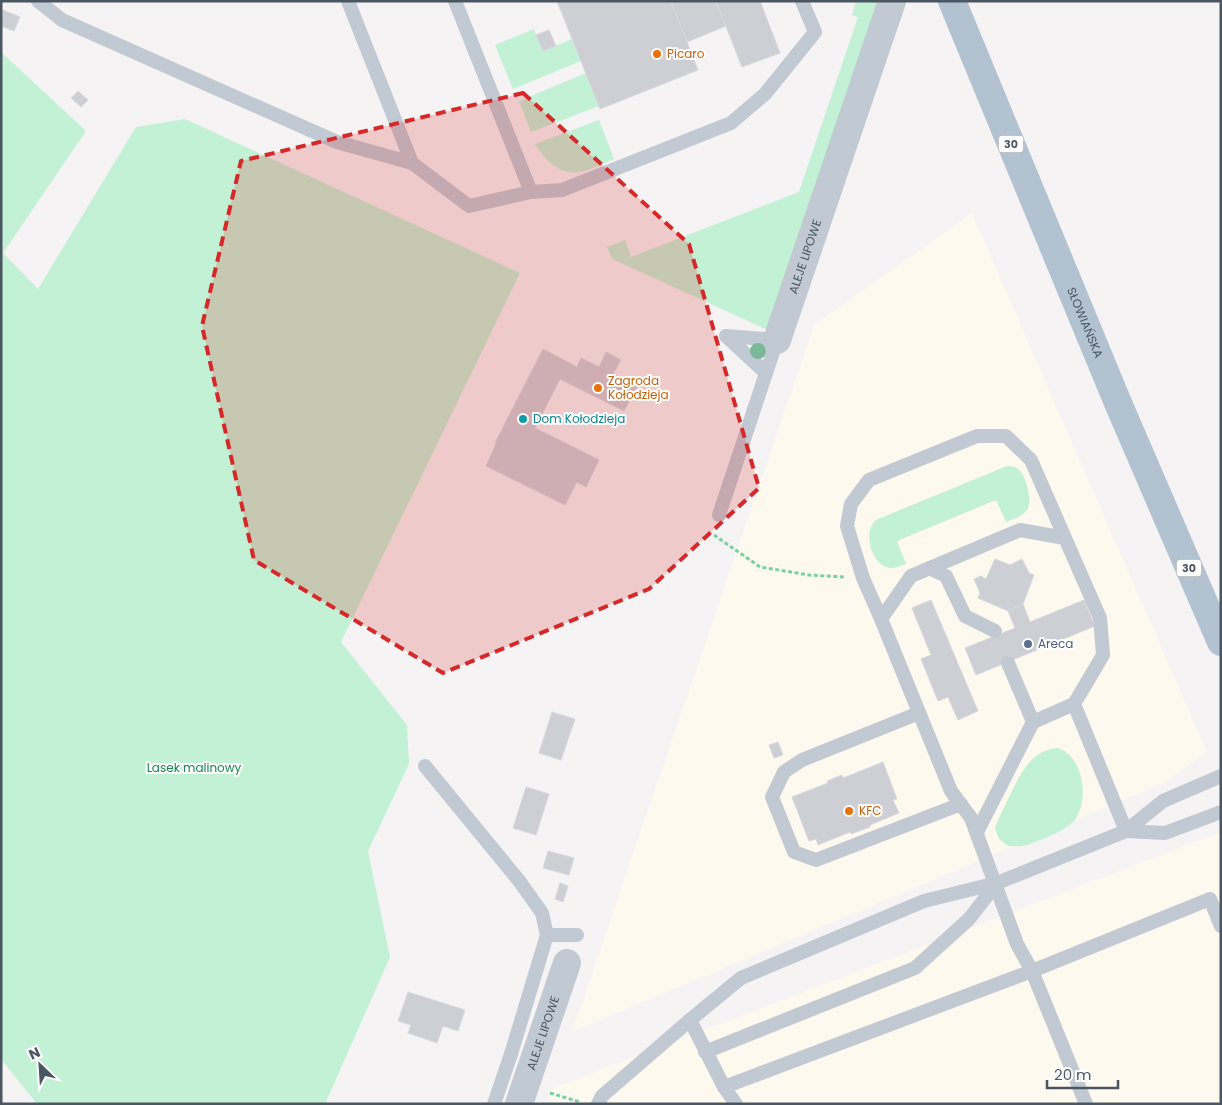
<svg xmlns="http://www.w3.org/2000/svg" width="1222" height="1105" font-family="Poppins,sans-serif">
<style>
.commercial{fill:#fdf9ef}
.green{fill:#c3f1d5}
.building{fill:#cdcfd5;stroke:#d7d9de}
.lines{fill:none;stroke-linecap:round;stroke-linejoin:round}
.path{stroke:#7ad0a6;stroke-width:3;stroke-dasharray:4 2.5;stroke-linecap:butt}
.lane{stroke:#c1cad2;stroke-width:14}
.street{stroke:#c1cad2;stroke-width:28}
.primary{stroke:#b3c2d1;stroke-width:28}
.tree{fill:#7bb799}
.marked{fill:#d62828;fill-opacity:0.2;stroke:#d62828;stroke-width:4;stroke-dasharray:10 6;stroke-linejoin:round}
.food-dot{fill:#e8710a;stroke:#fff;stroke-width:2}
.culture-dot{fill:#0f9aa8;stroke:#fff;stroke-width:2}
.service-dot{fill:#5c6f8a;stroke:#fff;stroke-width:2}
.labels{text-anchor:middle;stroke-width:4;stroke-linejoin:round;paint-order:stroke}
.shield{fill:#fff;stroke:#808990;stroke-width:1}
.shield-label{font-size:11px;font-weight:bold;fill:#4a5661}
.food-label{font-size:12px;fill:#c56008;stroke:#fff;text-anchor:start}
.street-label{font-size:12px;fill:#4a5661;stroke:#fff}
.culture-label{font-size:12px;fill:#0d838f;stroke:#fff;text-anchor:start}
.service-label{font-size:12px;fill:#4e5e75;stroke:#fff;text-anchor:start}
.park-label{font-size:12px;fill:#17864f;stroke:#fff}
</style>
<rect width="100%" height="100%" fill="#f5f3f3"/>
<g class="commercial">
<polygon points="972,213 1207,752 1164,783 572,1032 814,325"/>
<polygon points="1221,832 1221,1104 547,1104 553,1088"/>
</g>
<g class="green">
<polygon points="856,1 880,1 770,331 612,259 607,247 625,240 631,257 799,192 858,17 852,15"/>
<polygon points="534,29 543,51 572,39 581,61 513,89 495,45"/>
<polygon points="1,52 86,131 3,253 38,289 136,127 185,119 520,273 341,642 407,725 409,764 368,851 390,957 325,1104 37,1104 1,1059"/>
<polygon points="586,73 599,106 531,132 519,101"/>
<path d="M599 120 614 159C604 163 591 170 580 172 559 175 545 160 535 144Z"/>
<path d="M1007 466C1009 466 1013 466 1015 467 1026 471 1033 501 1027 510 1022 517 1013 519 1006 522L996 500 897 541 906 564C902 565 898 567 894 568 874 570 864 539 872 525 873 522 876 521 878 519Z"/>
<path d="M1058 748C1084 757 1090 801 1074 821 1067 830 1038 841 1027 845 1021 847 1014 846 1008 846L999 839 995 828C999 816 1005 806 1010 795 1021 773 1031 750 1058 748Z"/>
</g>
<g class="building">
<polygon points="557,1 671,1 698,70 600,109"/>
<polygon points="671,1 716,1 726,26 687,42"/>
<polygon points="716,1 760,1 780,53 742,67"/>
<polygon points="3,10 20,17 14,31 1,26 1,15"/>
<polygon points="549,30 556,46 543,51 536,35"/>
<polygon points="78,91 88,100 81,107 71,98"/>
<polygon points="543,349 577,367 581,358 599,367 606,352 621,360 613,374 637,386 624,411 560,379 535,428 599,460 586,487 577,482 565,505 486,466 496,444 495,443"/>
<polygon points="995,559 1010,565 1022,559 1029,573 1034,575 1023,604 1008,611 978,598 980,593 974,579 981,576 986,579"/>
<polygon points="931,600 978,711 958,720 948,697 938,701 921,659 931,655 912,608"/>
<polygon points="1084,600 1095,626 976,675 965,648 1015,628 1008,611 1023,604 1030,622"/>
<polygon points="552,712 575,719 561,760 539,753"/>
<polygon points="778,742 783,755 774,758 769,745"/>
<polygon points="883,762 897,799 893,800 899,813 870,825 870,827 851,834 850,832 818,845 816,839 809,841 792,797 828,783 827,781 842,775 843,778"/>
<polygon points="526,787 549,794 536,835 513,828"/>
<polygon points="548,851 574,858 569,875 543,868"/>
<polygon points="560,883 568,886 563,902 555,899"/>
<polygon points="408,992 465,1010 458,1031 443,1026 437,1043 408,1033 411,1025 398,1021"/>
</g>
<g class="lines">
<g class="path">
<polyline points="714,535 760,567 809,575 844,577"/>
<polyline points="550,1093 580,1102"/>
</g>
<g class="lane">
<polyline points="38,1 62,20 337,142 412,163"/>
<polyline points="348,1 412,163 469,206 531,192 455,1"/>
<polyline points="531,192 562,190 731,123 765,94 815,32 802,1"/>
<polyline points="726,336 766,373"/>
<polyline points="719,515 777,340 726,336"/>
<polyline points="929,568 946,576 965,616 995,631"/>
<polyline points="881,619 863,578 847,526 851,504 869,480 977,436 1006,436 1031,460 1065,538"/>
<polyline points="1008,663 1033,722 1074,704"/>
<polyline points="919,713 802,760 784,772 772,797 794,852 816,860 961,804"/>
<polyline points="425,766 520,882 542,913 547,935"/>
<polyline points="1126,831 1165,833 1221,812"/>
<polyline points="977,832 1033,722"/>
<polyline points="690,1020 724,1087 736,1104"/>
<polyline points="705,1052 915,968 969,919 997,883"/>
<polyline points="724,1087 1032,971 1210,899 1221,926"/>
<polyline points="494,1104 511,1054 547,935 577,935"/>
<polyline points="598,1104 602,1096 690,1020 741,978 924,901 997,883 1126,831 1163,801 1221,776"/>
<polyline points="1086,1104 1032,971 1017,944 971,818 951,791 881,619 911,576 1020,530 1065,538 1100,618 1103,655 1074,704 1126,831"/>
</g>
<g class="street">
<path id="s1" d="M777 340 892 1"/>
<path id="s2" d="M519 1104 567 963"/>
</g>
<path class="primary" id="s3" d="M952 1 1118 403 1221 642"/>
</g>
<circle class="tree" cx="758" cy="351" r="8"/>
<path class="marked" d="M523 93 689 244 759 488 649 589 443 673 254 560 202 326 241 161Z"/>
<g class="food-dot">
<circle cx="657" cy="54" r="5"/>
<circle cx="598" cy="388" r="5"/>
<circle cx="849" cy="811" r="5"/>
</g>
<circle class="culture-dot" cx="523" cy="419" r="5"/>
<circle class="service-dot" cx="1028" cy="644" r="5"/>
<g class="labels">
<g class="shield">
<rect x="998.5" y="135.5" width="25" height="17" rx="4"/>
<rect x="1176.5" y="559.5" width="25" height="17" rx="4"/>
</g>
<g class="shield-label">
<text x="1011" y="148">30</text>
<text x="1189" y="572">30</text>
</g>
<g class="food-label">
<text x="667" y="58">Picaro</text>
<text x="608" y="385">Zagroda<tspan x="608" dy="14">Kołodzieja</tspan></text>
<text x="859" y="815">KFC</text>
</g>
<g class="street-label">
<text dy="4" stroke="none"><textPath href="#s1" startOffset="88">ALEJE LIPOWE</textPath></text>
<text dy="4" stroke="none"><textPath href="#s3" startOffset="348">SŁOWIAŃSKA</textPath></text>
<text dy="4" stroke="none"><textPath href="#s2" startOffset="75">ALEJE LIPOWE</textPath></text>
</g>
<g class="culture-label">
<text x="533" y="423">Dom Kołodzieja</text>
</g>
<g class="service-label">
<text x="1038" y="648">Areca</text>
</g>
<g class="park-label">
<text x="194" y="772">Lasek malinowy</text>
</g>
</g>
<rect width="1222" height="1105" fill="none" stroke="#4a5661" stroke-width="5"/>
<g transform="translate(40 1065) rotate(335)" stroke="#ffffff" stroke-width="4" paint-order="stroke">
<path d="M0-4L9 19L0 12L-9 19Z" fill="#4a5661"/>
<text y="-8" font-size="14" font-weight="bold" text-anchor="middle" fill="#4a5661">N</text>
</g>
<path d="M1047 1080v8h71v-8" fill="none" stroke="#4a5661" stroke-width="2.5"/>
<text x="1054" y="1080" font-size="15" fill="#4a5661" stroke="#ffffff" stroke-width="4" paint-order="stroke">20 m</text>
</svg>
